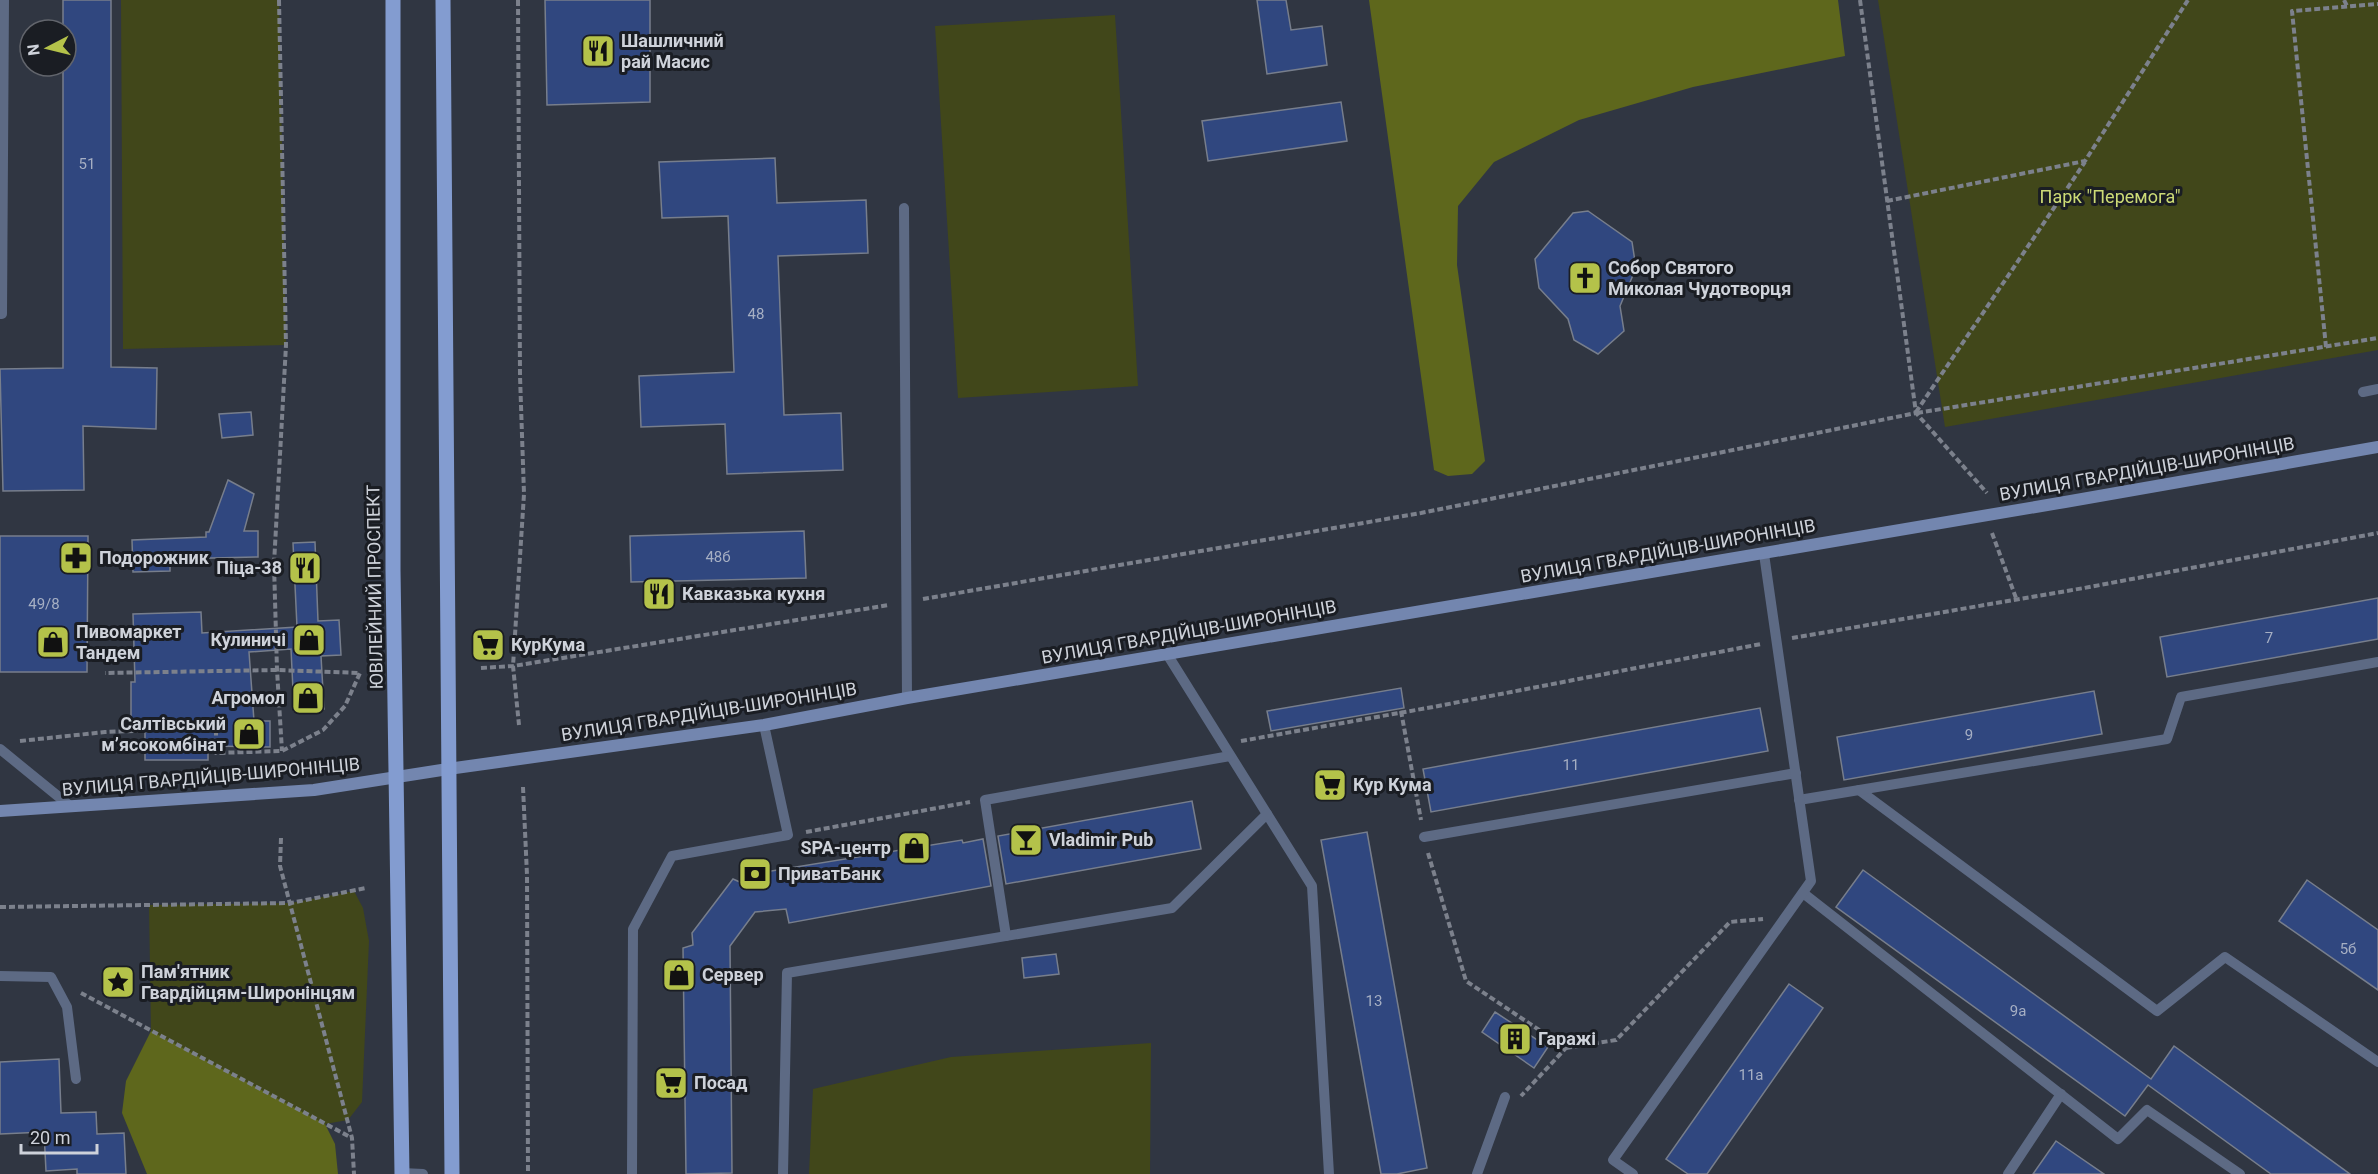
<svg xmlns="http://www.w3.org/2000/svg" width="2378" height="1174" font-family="Roboto,sans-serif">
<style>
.green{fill:#41471a}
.forest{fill:#5e671c}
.building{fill:#30477f;stroke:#777e8c;stroke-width:1.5}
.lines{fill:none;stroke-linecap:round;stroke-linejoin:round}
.path{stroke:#7c818c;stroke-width:4;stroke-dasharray:6 3;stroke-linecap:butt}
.service{stroke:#5d6a84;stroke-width:10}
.secondary{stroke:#7386af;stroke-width:12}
.primary{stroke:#839cd0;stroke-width:15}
.labels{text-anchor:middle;stroke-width:6;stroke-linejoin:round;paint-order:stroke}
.number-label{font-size:15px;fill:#a6afc3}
.poi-label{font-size:18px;font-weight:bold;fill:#ced2da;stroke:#1a1d23;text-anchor:start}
.park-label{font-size:18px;fill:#cddb76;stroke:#1a1d23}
.street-label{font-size:18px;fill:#ced2da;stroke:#1a1d23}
</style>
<rect width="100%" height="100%" fill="#303642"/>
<g class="green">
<polygon points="121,0 279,0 286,345 123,349"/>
<polygon points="1878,0 2378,0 2378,350 1945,427"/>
<polygon points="1115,15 1138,386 958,398 935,26"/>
<polygon points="354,891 363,908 369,941 362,1102 348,1120 325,1124 151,1031 149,905 291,903"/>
<polygon points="1151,1043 1150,1174 809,1174 813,1089 951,1057"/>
</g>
<g class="forest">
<polygon points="1369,0 1838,0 1845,56 1693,87 1579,120 1494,162 1458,206 1457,265 1485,461 1472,474 1448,476 1434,470"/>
<polygon points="151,1031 325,1124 335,1144 338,1174 147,1174 122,1113 126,1081"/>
</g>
<g class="building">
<polygon points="63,0 111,0 111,367 157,368 156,429 83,426 84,490 3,491 0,369 63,368 63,66 66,66 66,30 63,30"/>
<polygon points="545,0 650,0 650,102 547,105"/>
<polygon points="1257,0 1286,0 1291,30 1322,26 1327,65 1267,74"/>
<polygon points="1341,102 1347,141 1208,161 1202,121"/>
<polygon points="775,158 777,203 866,200 868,253 778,256 784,415 841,413 843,470 727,474 725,424 641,427 639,376 734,372 728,216 662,218 659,162"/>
<polygon points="1588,211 1632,242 1636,268 1620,306 1624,331 1598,354 1574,340 1568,319 1539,288 1535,259 1573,213"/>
<polygon points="251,412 253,435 222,438 219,414"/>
<polygon points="228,480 254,494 244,531 258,531 258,557 170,559 170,571 133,572 132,540 206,537 206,532 209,532"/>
<polygon points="804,531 806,578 631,582 630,536"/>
<polygon points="0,536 88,536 87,672 0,672"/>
<polygon points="315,542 318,621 339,620 341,655 321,656 324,709 294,711 291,649 249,652 254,721 270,721 270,747 208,746 208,760 145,760 145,727 131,726 131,682 135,682 133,614 201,612 202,633 297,627 293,543"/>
<polygon points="2378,598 2378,639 2167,677 2160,637"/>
<polygon points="1401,688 1404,708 1271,731 1267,711"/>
<polygon points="2094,691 2102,734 1844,780 1837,737"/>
<polygon points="1760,708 1768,751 1431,812 1423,769"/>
<polygon points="1192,801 1201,849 1006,884 998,836"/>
<polygon points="1367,832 1427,1168 1397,1174 1381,1174 1321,840"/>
<polygon points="983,839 991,886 789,923 786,909 755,912 730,946 732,1173 686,1174 683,948 693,945 692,933 733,879 742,883 747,875 962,840 963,843"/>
<polygon points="1863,870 2151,1079 2174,1046 2350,1174 2271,1174 2148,1085 2125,1116 1836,907"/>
<polygon points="2307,880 2378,930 2378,990 2279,921"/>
<polygon points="1056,954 1059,974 1024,978 1022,958"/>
<polygon points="1789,984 1823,1008 1707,1174 1688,1174 1666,1159"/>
<polygon points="1495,1012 1548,1047 1534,1068 1482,1032"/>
<polygon points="59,1059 61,1113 96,1112 97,1134 124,1133 126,1174 77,1174 77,1169 46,1171 44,1132 0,1134 0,1062"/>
<polygon points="2056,1141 2104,1174 2033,1174"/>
</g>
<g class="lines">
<g class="path">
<polyline points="279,0 286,345 274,564 277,670 282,751"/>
<polyline points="518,0 520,376 524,494 513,666 519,725"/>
<polyline points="1860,0 1916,413"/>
<polyline points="2344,0 2347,6"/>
<polyline points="1887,201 2085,161 2188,0"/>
<polyline points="2326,347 2292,11 2378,4"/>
<polyline points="1916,412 2085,162"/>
<polyline points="1917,413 2378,338"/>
<polyline points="1992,533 2016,598"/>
<polyline points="923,599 1421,513 1916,413 1987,493"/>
<polyline points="1792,638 2084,588 2378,533"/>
<polyline points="481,668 513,666 889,605"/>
<polyline points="1401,711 1421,820"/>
<polyline points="20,741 105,732 216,728 216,753 282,751 323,730 345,706 360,673 277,670 105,673"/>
<polyline points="1241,741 1433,707 1761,644"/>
<polyline points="523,787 527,875 528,1174"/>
<polyline points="806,832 970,802"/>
<polyline points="281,838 280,866 352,1138 354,1174"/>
<polyline points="1428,853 1466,981 1566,1048 1521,1096"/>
<polyline points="0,907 291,903 366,888"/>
<polyline points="81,993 352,1138"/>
<polyline points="1566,1048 1616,1040 1730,922 1763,919"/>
</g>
<g class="service">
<polyline points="904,208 907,698"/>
<polyline points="0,314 2,314 4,0"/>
<polyline points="2363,392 2378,389"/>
<polyline points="1167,654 1312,886 1329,1174"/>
<polyline points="0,749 70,806"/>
<polyline points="1859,790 2157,1011 2225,957 2378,1062"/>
<polyline points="1799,800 2167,739 2181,697 2378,662"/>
<polyline points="1424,837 1796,773"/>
<polyline points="1803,893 2118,1139 2147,1110 2240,1174"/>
<polyline points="1006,936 985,800 1230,756"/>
<polyline points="0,976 51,977 67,1007 76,1079"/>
<polyline points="402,1173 423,1174"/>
<polyline points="632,1174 633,929 672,856 788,835 764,725"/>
<polyline points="783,1174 787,973 1172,908 1267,814"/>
<polyline points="1477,1174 1505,1097"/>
<polyline points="1633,1174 1613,1160 1811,881 1764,554"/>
<polyline points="2008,1174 2061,1094"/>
</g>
<polyline class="secondary" points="0,811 314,790 448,769 764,725 907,698 2065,502 2378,447"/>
<g class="primary">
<polyline points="393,0 393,570 402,1174"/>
<polyline points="443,0 452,1174"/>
</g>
</g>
<defs>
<symbol id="restaurant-square" viewBox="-11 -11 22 22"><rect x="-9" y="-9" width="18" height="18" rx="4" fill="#b4c24a" stroke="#1a1d23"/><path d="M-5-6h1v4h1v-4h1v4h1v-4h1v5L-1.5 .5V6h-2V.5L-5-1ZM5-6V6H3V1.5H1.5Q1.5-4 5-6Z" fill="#111"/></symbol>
<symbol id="church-square" viewBox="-11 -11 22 22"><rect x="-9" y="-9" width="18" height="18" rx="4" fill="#b4c24a" stroke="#1a1d23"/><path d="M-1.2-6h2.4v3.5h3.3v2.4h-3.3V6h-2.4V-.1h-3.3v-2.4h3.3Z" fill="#111"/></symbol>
<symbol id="pharmacy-square" viewBox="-11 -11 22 22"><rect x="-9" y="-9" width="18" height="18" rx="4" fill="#b4c24a" stroke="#1a1d23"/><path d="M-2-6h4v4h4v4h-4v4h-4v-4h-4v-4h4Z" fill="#111"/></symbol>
<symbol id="shop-square" viewBox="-11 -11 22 22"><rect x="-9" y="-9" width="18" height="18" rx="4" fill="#b4c24a" stroke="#1a1d23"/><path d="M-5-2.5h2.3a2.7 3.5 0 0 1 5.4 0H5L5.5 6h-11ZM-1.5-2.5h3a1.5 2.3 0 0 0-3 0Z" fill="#111"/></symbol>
<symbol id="supermarket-square" viewBox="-11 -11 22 22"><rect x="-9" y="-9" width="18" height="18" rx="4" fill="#b4c24a" stroke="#1a1d23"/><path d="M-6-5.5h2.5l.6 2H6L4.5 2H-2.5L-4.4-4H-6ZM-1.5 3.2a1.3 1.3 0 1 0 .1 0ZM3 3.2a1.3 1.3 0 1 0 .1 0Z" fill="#111"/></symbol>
<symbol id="bar-square" viewBox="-11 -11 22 22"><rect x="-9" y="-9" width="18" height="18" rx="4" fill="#b4c24a" stroke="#1a1d23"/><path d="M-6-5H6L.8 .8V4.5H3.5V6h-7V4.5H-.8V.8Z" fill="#111"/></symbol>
<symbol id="bank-square" viewBox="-11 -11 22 22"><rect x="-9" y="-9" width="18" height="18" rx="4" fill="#b4c24a" stroke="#1a1d23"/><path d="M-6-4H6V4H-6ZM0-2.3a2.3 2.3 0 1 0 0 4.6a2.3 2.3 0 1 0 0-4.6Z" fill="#111"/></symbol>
<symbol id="sight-square" viewBox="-11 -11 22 22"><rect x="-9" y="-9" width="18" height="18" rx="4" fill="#b4c24a" stroke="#1a1d23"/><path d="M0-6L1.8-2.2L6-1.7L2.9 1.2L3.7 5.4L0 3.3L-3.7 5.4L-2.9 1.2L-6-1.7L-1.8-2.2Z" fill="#111"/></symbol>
<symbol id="building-square" viewBox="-11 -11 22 22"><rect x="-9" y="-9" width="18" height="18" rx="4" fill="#b4c24a" stroke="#1a1d23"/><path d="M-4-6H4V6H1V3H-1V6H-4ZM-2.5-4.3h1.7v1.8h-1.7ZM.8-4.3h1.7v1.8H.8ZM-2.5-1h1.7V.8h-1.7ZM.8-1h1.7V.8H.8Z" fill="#111"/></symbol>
</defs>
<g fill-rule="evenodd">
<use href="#restaurant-square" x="579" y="32" width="38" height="38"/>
<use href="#church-square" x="1566" y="259" width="38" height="38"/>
<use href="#pharmacy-square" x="57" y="539" width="38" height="38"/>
<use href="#restaurant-square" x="286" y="549" width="38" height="38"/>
<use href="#restaurant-square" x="640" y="575" width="38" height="38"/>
<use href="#shop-square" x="290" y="621" width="38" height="38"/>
<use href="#shop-square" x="34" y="623" width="38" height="38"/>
<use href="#supermarket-square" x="469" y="626" width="38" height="38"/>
<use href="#shop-square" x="289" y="679" width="38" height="38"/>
<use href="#shop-square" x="230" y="715" width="38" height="38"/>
<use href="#supermarket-square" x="1311" y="766" width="38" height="38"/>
<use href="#bar-square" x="1007" y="821" width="38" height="38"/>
<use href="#shop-square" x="895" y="829" width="38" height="38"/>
<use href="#bank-square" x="736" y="855" width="38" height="38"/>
<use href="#shop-square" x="660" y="956" width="38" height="38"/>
<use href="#sight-square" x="99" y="963" width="38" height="38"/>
<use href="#building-square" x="1496" y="1020" width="38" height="38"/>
<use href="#supermarket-square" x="652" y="1064" width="38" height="38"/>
</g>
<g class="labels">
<g class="number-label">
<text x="87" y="169">51</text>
<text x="756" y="319">48</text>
<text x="718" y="562">48б</text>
<text x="44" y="609">49/8</text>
<text x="2269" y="643">7</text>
<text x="1969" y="740">9</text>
<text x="1571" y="770">11</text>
<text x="2348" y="954">5б</text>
<text x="1374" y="1006">13</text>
<text x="2018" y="1016">9а</text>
<text x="1751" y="1080">11а</text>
</g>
<g class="poi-label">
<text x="621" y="47">Шашличний<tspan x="621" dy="21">рай Масис</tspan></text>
<text x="1608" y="274">Собор Святого<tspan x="1608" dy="21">Миколая Чудотворця</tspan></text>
<text x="99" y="564">Подорожник</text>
<text x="282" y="574" text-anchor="end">Піца-38</text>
<text x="682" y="600">Кавказька кухня</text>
<text x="76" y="638">Пивомаркет<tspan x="76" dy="21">Тандем</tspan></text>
<text x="286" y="646" text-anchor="end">Кулиничі</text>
<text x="511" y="651">КурКума</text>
<text x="285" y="704" text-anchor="end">Агромол</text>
<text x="226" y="730" text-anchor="end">Салтівський<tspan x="226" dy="21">мʼясокомбінат</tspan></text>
<text x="1353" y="791">Кур Кума</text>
<text x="1049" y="846">Vladimir Pub</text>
<text x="891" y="854" text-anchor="end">SPA-центр</text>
<text x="778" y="880">ПриватБанк</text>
<text x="141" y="978">Пам'ятник<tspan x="141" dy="21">Гвардійцям-Широнінцям</tspan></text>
<text x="702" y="981">Сервер</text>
<text x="1538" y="1045">Гаражі</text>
<text x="694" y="1089">Посад</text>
</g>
<g class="park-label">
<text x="2110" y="203">Парк "Перемога"</text>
</g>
<g class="street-label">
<text transform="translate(2147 469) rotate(-10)" y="6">ВУЛИЦЯ ГВАРДІЙЦІВ-ШИРОНІНЦІВ</text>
<text transform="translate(1668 551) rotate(-10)" y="6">ВУЛИЦЯ ГВАРДІЙЦІВ-ШИРОНІНЦІВ</text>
<text transform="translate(375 587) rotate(-91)" y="6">ЮВІЛЕЙНИЙ ПРОСПЕКТ</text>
<text transform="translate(1189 632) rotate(-10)" y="6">ВУЛИЦЯ ГВАРДІЙЦІВ-ШИРОНІНЦІВ</text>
<text transform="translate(709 712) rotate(-9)" y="6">ВУЛИЦЯ ГВАРДІЙЦІВ-ШИРОНІНЦІВ</text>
<text transform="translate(211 777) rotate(-5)" y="6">ВУЛИЦЯ ГВАРДІЙЦІВ-ШИРОНІНЦІВ</text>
</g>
</g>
<g transform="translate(48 48) rotate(263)"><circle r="28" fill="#1a1d23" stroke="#62656c" stroke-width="1.5"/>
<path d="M0-4.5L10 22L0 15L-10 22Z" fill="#b4c24a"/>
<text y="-9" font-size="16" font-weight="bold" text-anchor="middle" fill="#ced2da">N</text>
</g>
<path d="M21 1144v9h76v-9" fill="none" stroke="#ced2da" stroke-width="3"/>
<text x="30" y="1144" font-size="18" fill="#ced2da" stroke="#1a1d23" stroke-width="4.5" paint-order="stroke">20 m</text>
</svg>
